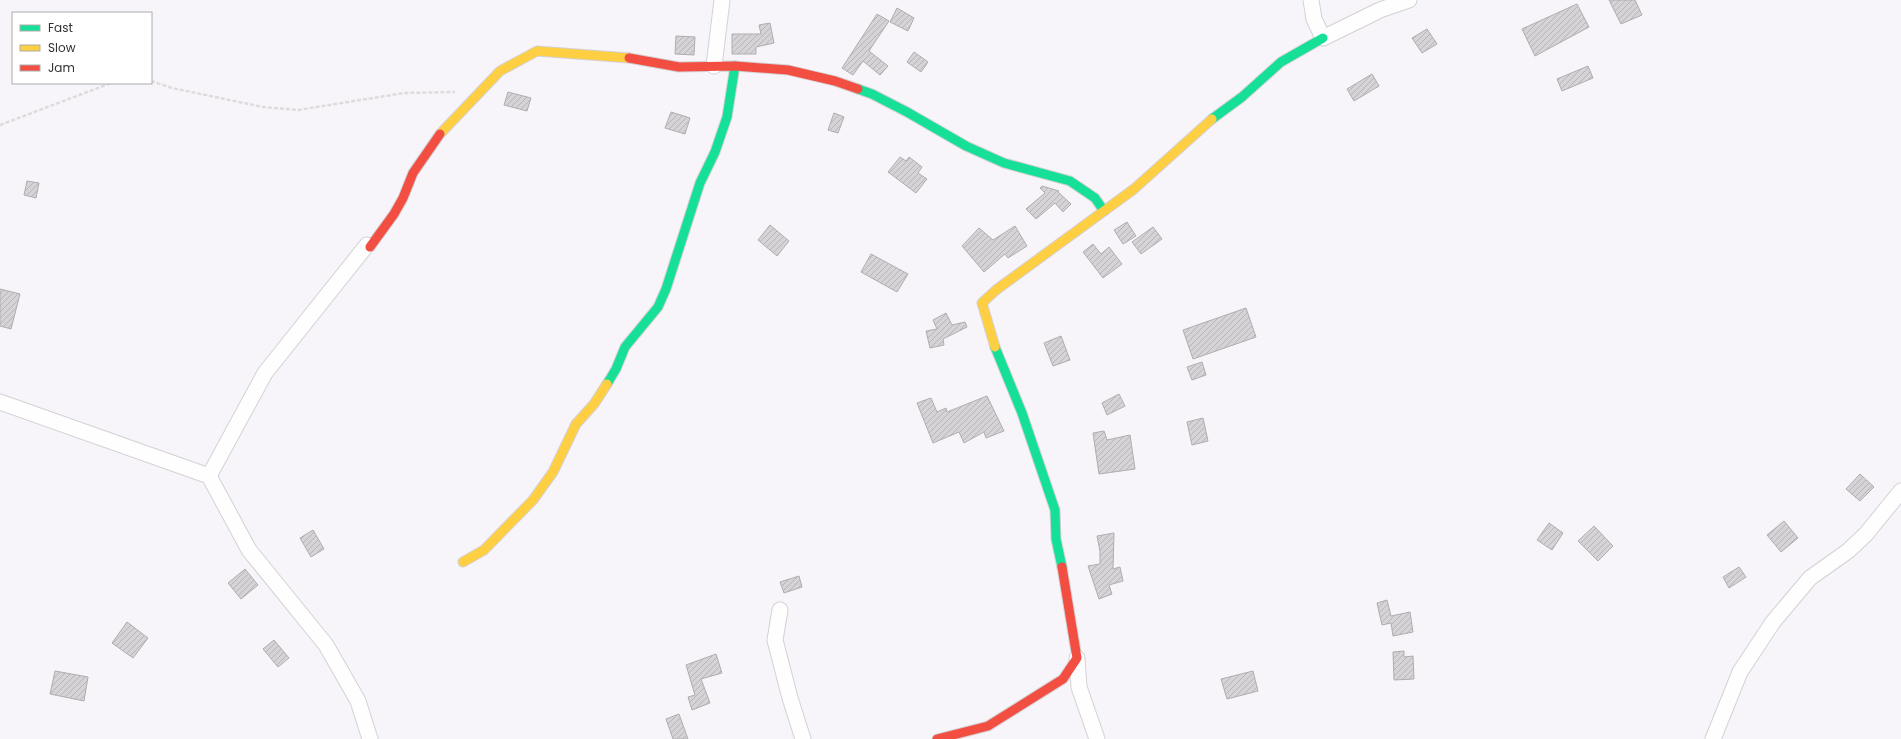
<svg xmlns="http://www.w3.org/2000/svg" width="1901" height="739" font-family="Poppins,sans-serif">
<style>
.building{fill:url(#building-hatch);stroke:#aeadb0}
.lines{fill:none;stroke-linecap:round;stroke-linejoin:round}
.street-casing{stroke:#d3d1d4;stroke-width:17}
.fast-casing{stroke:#d3d1d4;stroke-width:11}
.slow-casing{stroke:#d3d1d4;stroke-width:11}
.jam-casing{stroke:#d3d1d4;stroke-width:11}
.path{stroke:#dddcdd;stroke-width:2.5;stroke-dasharray:4 2;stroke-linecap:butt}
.street{stroke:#fefefe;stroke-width:15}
.fast{stroke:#16e098;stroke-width:9}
.slow{stroke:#ffcf43;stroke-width:9}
.jam{stroke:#f24e42;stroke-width:9}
</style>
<defs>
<pattern id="building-hatch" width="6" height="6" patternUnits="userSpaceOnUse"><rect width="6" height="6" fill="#d5d3d6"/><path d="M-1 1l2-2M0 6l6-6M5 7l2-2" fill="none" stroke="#b7b5b8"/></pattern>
</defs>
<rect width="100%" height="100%" fill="#f7f5f9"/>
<g class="building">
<polygon points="1609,0 1635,0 1642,15 1621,24"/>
<polygon points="1577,4 1589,27 1535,56 1522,29"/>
<polygon points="897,8 914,18 908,31 890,22"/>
<polygon points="877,14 889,21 869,51 888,66 880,75 863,61 853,75 842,68"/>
<polygon points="770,23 774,43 756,47 756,54 732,54 732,34 761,34 759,25"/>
<polygon points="1427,29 1437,44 1422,53 1412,38"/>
<polygon points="676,36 695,37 694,55 675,54"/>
<polygon points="914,52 928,62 921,72 907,62"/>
<polygon points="1588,66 1593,78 1562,91 1557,79"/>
<polygon points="1372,74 1379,86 1354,101 1347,89"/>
<polygon points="508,92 531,98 527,111 504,105"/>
<polygon points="671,112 690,118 685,134 665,128"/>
<polygon points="834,113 844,117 838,133 828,130"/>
<polygon points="900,157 906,161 909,157 922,167 918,173 927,179 916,193 888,172"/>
<polygon points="27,181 39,183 36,198 24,195"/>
<polygon points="1042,186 1059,191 1058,192 1071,204 1063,212 1055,203 1036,219 1026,209 1045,193 1040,188"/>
<polygon points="1127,222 1136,236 1123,244 1114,230"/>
<polygon points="770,225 789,241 777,256 758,240"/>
<polygon points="1015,226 1027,246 1008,258 1005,254 984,272 962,246 979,228 993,240"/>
<polygon points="1153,227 1162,239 1141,254 1132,242"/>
<polygon points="1093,244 1101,254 1109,247 1122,264 1103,278 1083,252"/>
<polygon points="871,254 908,274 897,292 861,272"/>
<polygon points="0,289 20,294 11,329 0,326"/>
<polygon points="1246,308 1256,337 1193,359 1183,330"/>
<polygon points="946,313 952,325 965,322 967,327 943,339 944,345 930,348 926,331 937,329 933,320"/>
<polygon points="1061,336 1070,360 1053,366 1044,343"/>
<polygon points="1202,362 1206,375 1192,380 1187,367"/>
<polygon points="1119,394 1125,406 1107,415 1102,403"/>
<polygon points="987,396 1004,431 986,438 984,432 964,443 959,432 933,443 917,403 931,398 937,412 946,408 947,412"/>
<polygon points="1203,418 1208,441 1192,445 1187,422"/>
<polygon points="1104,431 1107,440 1130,435 1135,469 1099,474 1093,433"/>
<polygon points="1860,474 1874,487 1860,501 1846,489"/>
<polygon points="1784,521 1798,538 1781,552 1767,535"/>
<polygon points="1549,523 1563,533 1552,550 1537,540"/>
<polygon points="1594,526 1613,546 1598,561 1578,541"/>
<polygon points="313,530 324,549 311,557 300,538"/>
<polygon points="1114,533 1113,569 1120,567 1123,581 1109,585 1112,594 1099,599 1088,566 1100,564 1100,551 1097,536"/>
<polygon points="1739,567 1746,577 1729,588 1723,577"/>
<polygon points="245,569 258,585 241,599 228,583"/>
<polygon points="799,576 802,587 784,593 780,582"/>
<polygon points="1387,600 1391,616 1410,612 1413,632 1393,636 1391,623 1382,625 1377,603"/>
<polygon points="127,622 148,638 133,658 112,643"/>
<polygon points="274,640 289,658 278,667 263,649"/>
<polygon points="1404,651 1404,657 1413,656 1414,679 1394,680 1393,652"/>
<polygon points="716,654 722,673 701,679 710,703 692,710 688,697 695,695 686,665"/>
<polygon points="55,671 88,677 84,701 50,694"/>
<polygon points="1253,671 1258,691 1227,699 1221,679"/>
<polygon points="679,714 688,739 673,739 666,719"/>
</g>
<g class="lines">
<defs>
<g id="street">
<polyline points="1311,0 1314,19 1323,38 1380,10 1409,0"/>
<polyline points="714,66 722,0"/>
<polyline points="0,402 209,476 249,550 326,645 358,701 370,739"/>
<polyline points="209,476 265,373 367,245"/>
<polyline points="780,610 775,640 790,698 803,739"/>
<polyline points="1077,658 1079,687 1097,739"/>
<polyline points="1713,739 1740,672 1773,622 1810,578 1848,551 1866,534 1901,491"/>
</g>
<g id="fast">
<polyline points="858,89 872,94 907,112 966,146 1004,163 1070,181 1095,198 1104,211"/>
<polyline points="1212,119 1242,97 1281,62 1323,38"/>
<polyline points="995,347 1022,413 1055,510 1056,539 1062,567"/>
<polyline points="607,384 616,369 625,347 658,307 666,289 700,183 715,152 727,117 735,66"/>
</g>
<g id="slow">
<polyline points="440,134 500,71 537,51 629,58"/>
<polyline points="995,347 982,303 996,290 1134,189 1212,119"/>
<polyline points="463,562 484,550 533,500 553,472 576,424 594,404 607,384"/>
</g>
<g id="jam">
<polyline points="629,58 679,67 735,66 788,70 835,81 858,89"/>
<polyline points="370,247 394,214 403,198 413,173 440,134"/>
<polyline points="937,739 988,726 1063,679 1077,658 1062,567"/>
</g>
</defs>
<use href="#street" class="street-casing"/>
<use href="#fast" class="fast-casing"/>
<use href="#slow" class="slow-casing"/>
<use href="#jam" class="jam-casing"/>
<g class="path">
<polyline points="151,81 172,88 263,107 298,110 404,93 455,92"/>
<polyline points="0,125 111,83"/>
</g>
<use href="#street" class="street"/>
<use href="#fast" class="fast"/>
<use href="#slow" class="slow"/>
<use href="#jam" class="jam"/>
</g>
<rect x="12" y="12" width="140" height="72" fill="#ffffff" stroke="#acacad"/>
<rect x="20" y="25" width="20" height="6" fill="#16e098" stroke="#acacad"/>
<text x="48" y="32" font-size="12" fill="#302f31">Fast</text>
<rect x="20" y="45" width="20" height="6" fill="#ffcf43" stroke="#acacad"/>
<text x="48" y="52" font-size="12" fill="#302f31">Slow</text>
<rect x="20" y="65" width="20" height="6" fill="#f24e42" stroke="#acacad"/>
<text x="48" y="72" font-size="12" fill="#302f31">Jam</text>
</svg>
